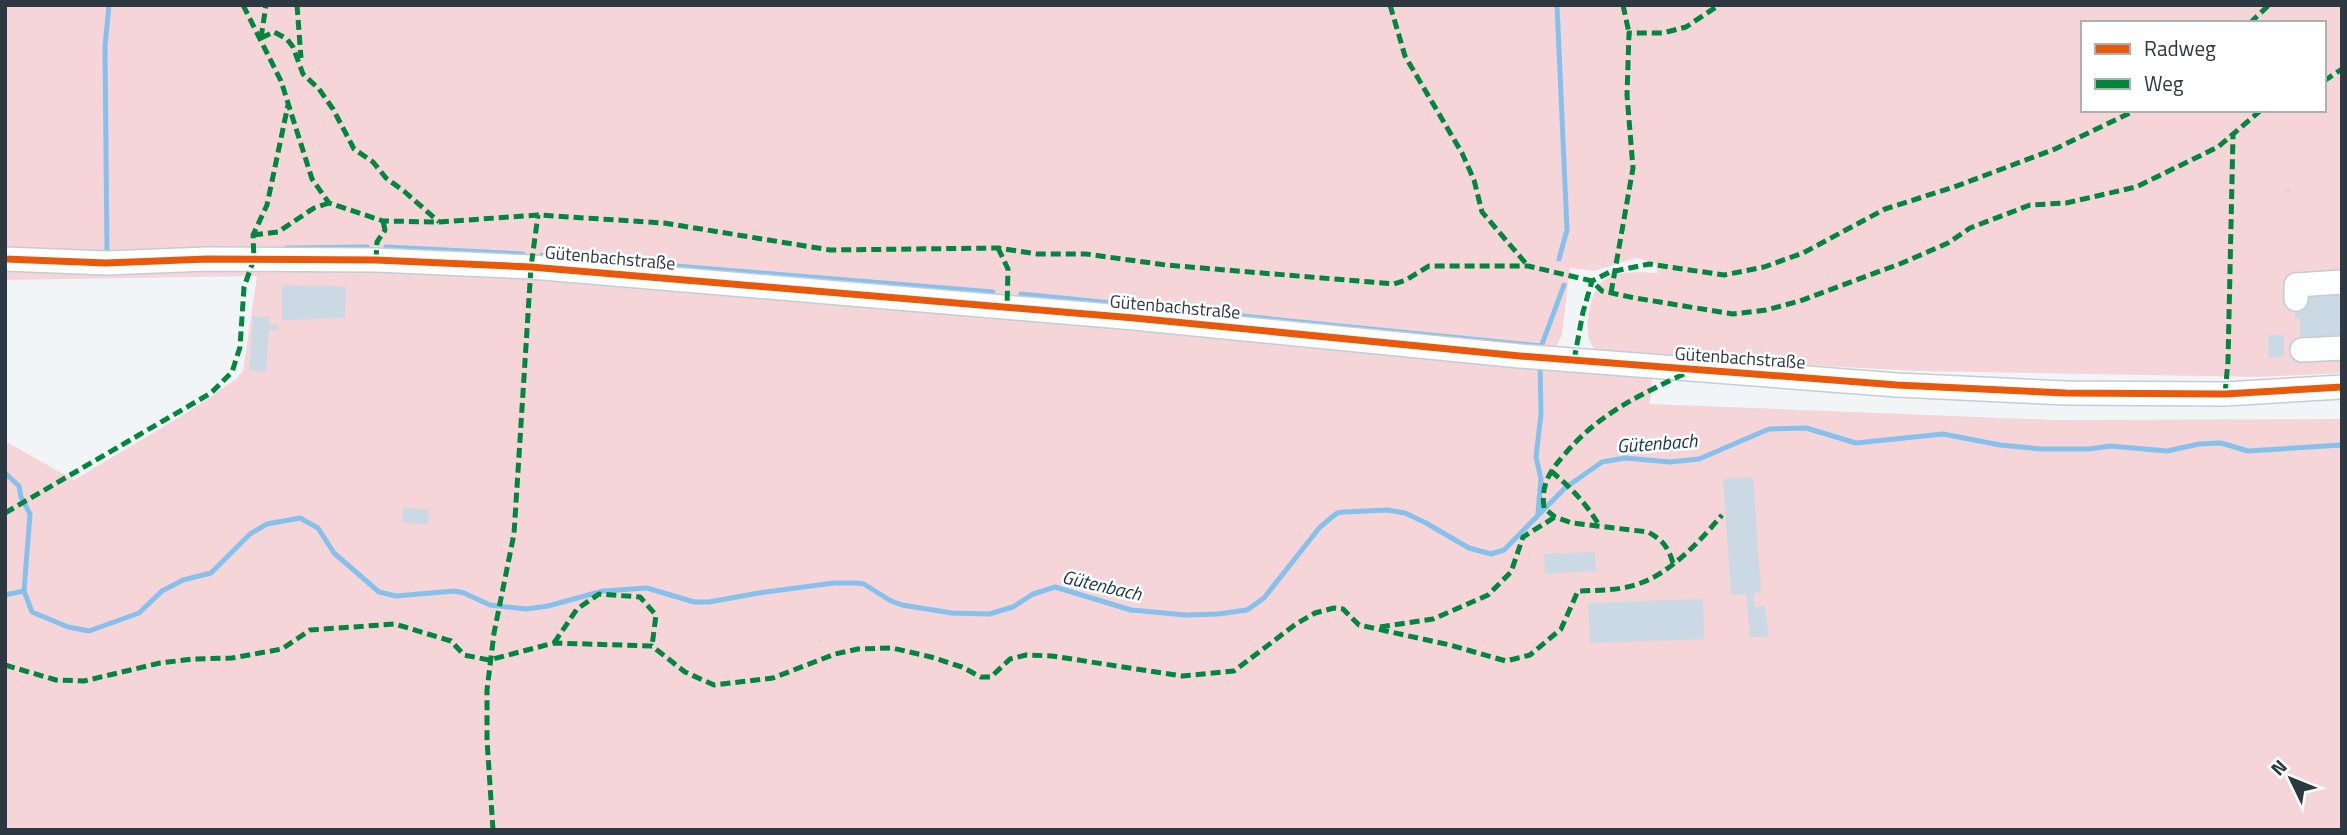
<svg xmlns="http://www.w3.org/2000/svg" width="2347" height="835" font-family="'Titillium Web',sans-serif">
<style>
.green{fill:#f5d5d8;fill-rule:evenodd}
.lines{fill:none;stroke-linecap:round;stroke-linejoin:round}
.stream{stroke:#86c1ed;stroke-width:5}
.building{fill:#cbd9e4}
.minor-casing{stroke:#c5ccd3;stroke-width:26}
.path{stroke:#d2d6d8;stroke-width:3.5;stroke-dasharray:3.5 5;stroke-linecap:butt}
.minor{stroke:#fdfefe;stroke-width:23}
.quiet{stroke:#00873e;stroke-width:5;stroke-dasharray:10 5;stroke-linecap:butt}
.cycleway-casing{stroke:#fff;stroke-width:11}
.cycleway{stroke:#e8590c;stroke-width:7}
.labels{text-anchor:middle;stroke-width:5;stroke-linejoin:round;paint-order:stroke}
.street-label{font-size:18px;fill:#2c3943;stroke:#fff}
.water-label{font-size:19px;font-style:italic;fill:#133750;stroke:#fff}
</style>
<rect width="100%" height="100%" fill="#f2f5f8"/>
<path class="green" d="M5 5H2342V373L2257 377 1917 371 1600 354C1597 351 1594 349 1592 346 1582 329 1590 285 1609 277 1624 270 1643 273 1658 273L1655 263 1636 258 1594 271 1570 268 1562 335 1546 368 1652 377 1650 404 2056 420 2342 419V830H5V441L74 480 188 412 236 379 243 371 257 276 5 280ZM2083 23H2324V110H2083Z"/>
<g class="lines">
<g class="stream">
<polyline points="109,5 105,46 107,254 111,254"/>
<polyline points="1557,5 1567,230 1559,259"/>
<polyline points="386,247 523,254"/>
<polyline points="287,248 367,247"/>
<polyline points="542,255 993,292"/>
<polyline points="1021,294 1541,346"/>
<polyline points="1541,347 1564,285"/>
<polyline points="5,473 19,486 21,497 30,514 24,591 32,612 68,627 89,631 139,613 162,591 183,580 211,573 250,534 267,524 300,518 318,528 334,553 379,592 396,596 454,591 464,593 490,605 526,609 548,606 603,591 647,588 694,602 709,602 759,593 834,583 856,583 864,584 891,601 902,605 952,613 989,614 1013,607 1033,594 1055,587 1131,610 1186,615 1218,614 1247,610 1264,598 1320,527 1337,513 1344,512 1387,510 1405,513 1426,523 1469,548 1491,554 1504,550 1565,488 1602,462 1625,458 1670,462 1699,459 1769,429 1806,428 1856,443 1943,434 2000,445 2041,449 2089,449 2110,446 2167,451 2199,444 2221,443 2248,451 2342,445"/>
<polyline points="1538,513 1541,479 1536,457 1541,414 1540,364"/>
<polyline points="5,595 24,591"/>
</g>
</g>
<g class="building">
<polygon points="282,285 346,287 345,318 282,320"/>
<polygon points="2330,288 2342,288 2342,344 2300,346 2300,318 2295,318 2295,303 2299,290 2321,289 2322,296 2330,295"/>
<polygon points="253,316 270,317 269,324 279,325 278,331 269,330 266,372 249,370"/>
<polygon points="2268,335 2284,335 2284,357 2269,358"/>
<polygon points="1753,477 1761,593 1754,593 1754,607 1765,606 1768,630 1767,637 1750,637 1746,594 1731,595 1723,479"/>
<polygon points="403,507 429,510 428,525 402,522"/>
<polygon points="1595,552 1596,571 1545,574 1544,554"/>
<polygon points="1703,599 1704,639 1590,643 1588,603"/>
</g>
<g class="lines">
<defs>
<g id="minor">
<polyline points="5,259 106,263 207,259 376,260 531,267 1134,318 1520,356 1897,385 2066,393 2225,394 2342,387"/>
<polyline points="2296,299 2296,285 2342,282"/>
<polyline points="2302,350 2342,348"/>
</g>
</defs>
<use href="#minor" class="minor-casing"/>
<polyline class="path" points="2288,188 2288,196"/>
<use href="#minor" class="minor"/>
<g class="quiet">
<polyline points="243,5 281,81 312,179 329,203 383,221 439,222 538,215 664,223 830,250 998,248 1037,254 1086,254 1166,265 1394,284 1406,280 1429,266 1528,266 1592,281 1602,291 1635,298 1733,314 1766,310 1800,301 1902,263 1948,243 1970,228 2030,205 2066,203 2136,187 2218,147 2261,110"/>
<polyline points="297,5 301,58"/>
<polyline points="1390,5 1405,56 1462,153 1474,180 1482,212 1528,266"/>
<polyline points="1623,5 1629,33"/>
<polyline points="2250,23 2269,5"/>
<polyline points="261,38 274,32 287,39 293,47 303,74 319,89 333,109 354,149 373,162 386,178 405,192 439,222"/>
<polyline points="261,38 266,5"/>
<polyline points="2324,81 2342,69"/>
<polyline points="253,235 278,232 314,208 329,203"/>
<polyline points="998,248 1008,269 1007,307"/>
<polyline points="376,260 377,242 385,230 383,221"/>
<polyline points="1611,293 1633,168 1627,95 1629,33 1663,33 1686,27 1719,5"/>
<polyline points="1574,360 1583,312 1592,281 1610,272 1649,264 1724,275 1764,267 1803,253 1885,209 1954,187 2055,149 2136,110"/>
<polyline points="2225,394 2228,361 2233,135"/>
<path d="M1551 471C1570 487 1586 503 1599 525"/>
<polyline points="5,513 211,393 232,372 240,347 244,287 254,259 253,235 267,205 288,105"/>
<path d="M1673 563C1668 547 1663 540 1648 532L1572 523 1555 517 1544 508C1541 485 1549 472 1564 455 1599 413 1640 395 1688 372"/>
<polyline points="1380,627 1433,619 1488,595 1511,572 1523,537 1555,517"/>
<polyline points="554,643 577,609 599,594 640,597 656,615 652,646"/>
<path d="M5 665 56 680 84 681 160 663 193 659 232 658 282 649 310 630 395 624 451 641 464 655 489 660 554 643 652 646 685 672 714 685 773 678 835 654 858 649 892 648 931 657 962 667 981 677H991L1010 659 1026 655 1052 656 1182 676 1234 671 1296 624 1315 613 1334 608 1343 609 1359 625 1450 645 1506 661 1530 655 1561 629 1578 591C1598 590 1618 591 1638 584 1671 573 1700 541 1722 515"/>
<polyline points="493,830 487,740 487,690 494,633 514,534 531,267 538,215"/>
</g>
<defs>
<polyline id="cycleway" points="5,259 106,263 207,259 376,260 531,267 1134,318 1520,356 1897,385 2066,393 2225,394 2342,387"/>
</defs>
<use href="#cycleway" class="cycleway-casing"/>
<use href="#cycleway" class="cycleway"/>
</g>
<g class="labels">
<g class="street-label">
<text transform="translate(610 258) rotate(5)" y="6">Gütenbachstraße</text>
<text transform="translate(1175 307) rotate(5)" y="6">Gütenbachstraße</text>
<text transform="translate(1740 358) rotate(4)" y="6">Gütenbachstraße</text>
</g>
<g class="water-label">
<text transform="translate(1657 443) rotate(-4)" y="7">Gütenbach</text>
<text transform="translate(1102 585) rotate(13)" y="7">Gütenbach</text>
</g>
</g>
<rect width="2347" height="835" fill="none" stroke="#2c3943" stroke-width="14"/>
<rect x="2081" y="21" width="245" height="91" fill="#ffffff" stroke="#abb0b4" stroke-width="2"/>
<rect x="2095" y="44" width="35" height="10" fill="#e8590c" stroke="#abb0b4" stroke-width="2"/>
<text x="2144" y="56" font-size="21" fill="#2c3943">Radweg</text>
<rect x="2095" y="79" width="35" height="10" fill="#00873e" stroke="#abb0b4" stroke-width="2"/>
<text x="2144" y="91" font-size="21" fill="#2c3943">Weg</text>
<g transform="translate(2291 779) rotate(313)" stroke="#ffffff" stroke-width="5" paint-order="stroke">
<path d="M0-5L12 26L0 18L-12 26Z" fill="#2c3943"/>
<text y="-10" font-size="19" font-weight="bold" text-anchor="middle" fill="#2c3943">N</text>
</g>
</svg>
